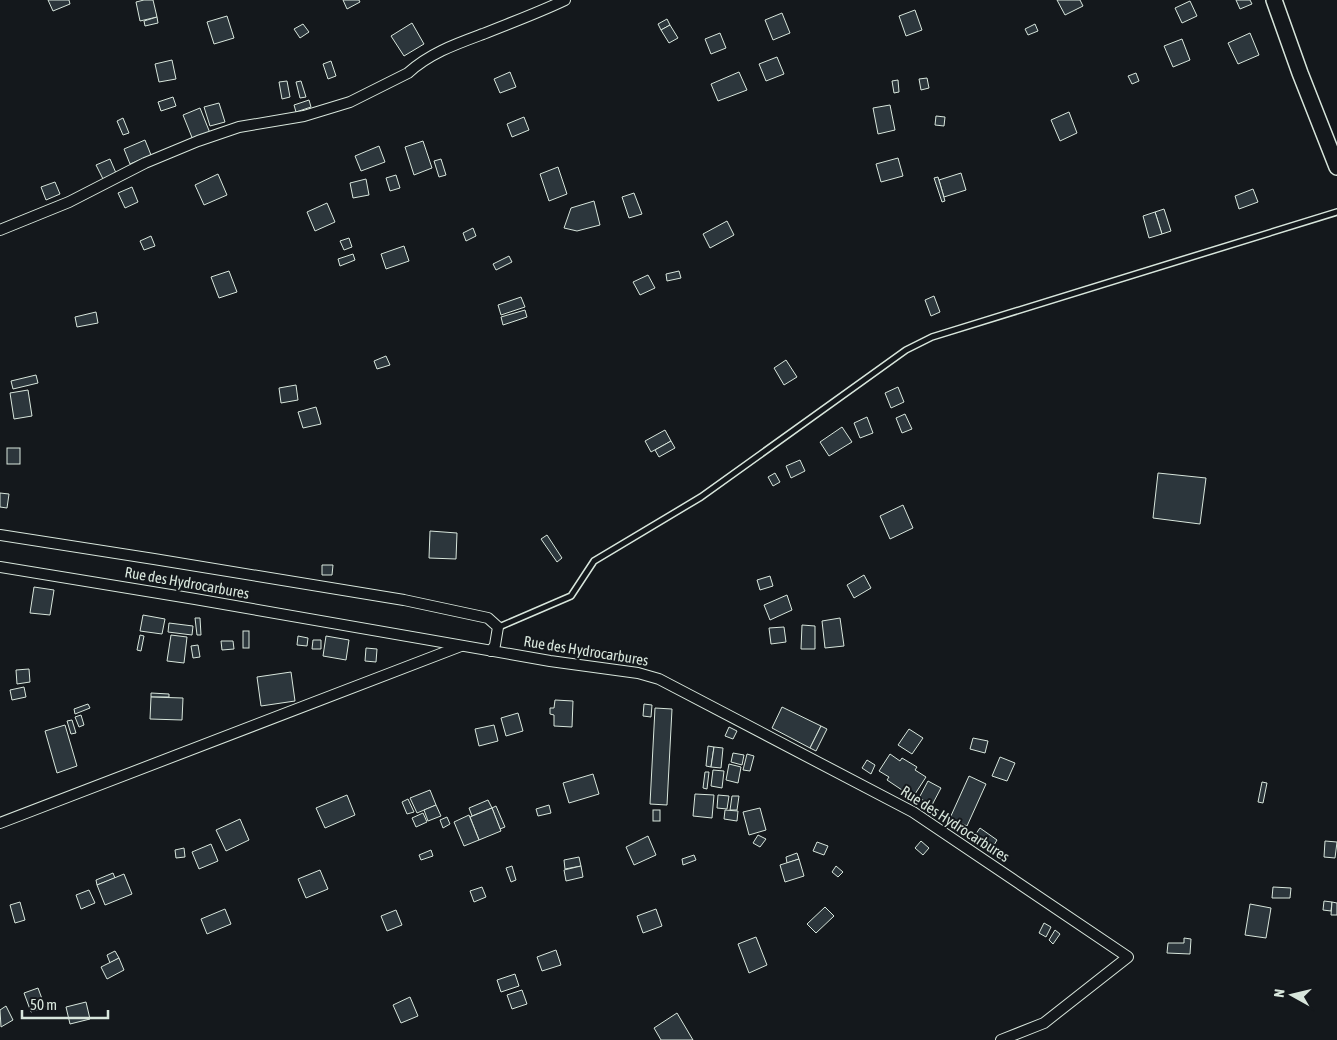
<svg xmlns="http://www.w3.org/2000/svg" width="1337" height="1040" font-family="'Asap Condensed',sans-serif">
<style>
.building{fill:#2c363c;stroke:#d8e6dc}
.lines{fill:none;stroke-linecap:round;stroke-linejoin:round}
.lane-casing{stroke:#d8e6dc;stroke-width:8}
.street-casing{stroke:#d8e6dc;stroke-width:12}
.secondary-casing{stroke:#d8e6dc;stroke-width:18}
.lane{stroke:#14181c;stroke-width:5}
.street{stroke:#14181c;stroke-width:10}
.secondary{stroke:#14181c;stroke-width:15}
.labels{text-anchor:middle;stroke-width:4;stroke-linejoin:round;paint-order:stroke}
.street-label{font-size:15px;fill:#d8e6dc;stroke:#14181c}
</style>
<rect width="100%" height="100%" fill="#14181c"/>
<g class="building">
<polygon points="48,0 69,0 70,4 53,11"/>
<polygon points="144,0 153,0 157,17 140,21 136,2"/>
<polygon points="343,0 359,0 360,2 347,9"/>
<polygon points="1057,0 1080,0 1083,6 1065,15"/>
<polygon points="1236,0 1250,0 1252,4 1240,9"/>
<polygon points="1190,1 1197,16 1182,23 1175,8"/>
<polygon points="915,10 922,30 906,36 899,16"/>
<polygon points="782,13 790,33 773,40 765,20"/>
<polygon points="227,16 234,38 214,44 207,22"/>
<polygon points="157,17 158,23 145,26 144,21"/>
<polygon points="667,19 670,25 661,30 658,24"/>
<polygon points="412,23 424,44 404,56 391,36"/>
<polygon points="303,24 309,32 300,38 294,29"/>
<polygon points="1035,24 1038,31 1028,35 1025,29"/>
<polygon points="670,25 678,38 669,43 661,30"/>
<polygon points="720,33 726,48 711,54 705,39"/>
<polygon points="1250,33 1259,55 1238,64 1228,43"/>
<polygon points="1182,39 1190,60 1173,67 1164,46"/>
<polygon points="777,57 784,74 766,81 759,64"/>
<polygon points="172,60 176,79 159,82 155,64"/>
<polygon points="331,61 336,76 328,79 323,64"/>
<polygon points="510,72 516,87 500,93 494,79"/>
<polygon points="739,72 747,90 718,101 711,84"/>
<polygon points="1136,73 1139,81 1132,84 1128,76"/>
<polygon points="927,78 929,88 921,90 919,79"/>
<polygon points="898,80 899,92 894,93 892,81"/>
<polygon points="287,81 290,97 282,99 279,82"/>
<polygon points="301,81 306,97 300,98 296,82"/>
<polygon points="173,97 176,106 161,111 158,102"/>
<polygon points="309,100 311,107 296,112 294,105"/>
<polygon points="219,103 225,122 210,126 204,107"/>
<polygon points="890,105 895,130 878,134 873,108"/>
<polygon points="200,108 210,133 193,140 183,115"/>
<polygon points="1069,112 1077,133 1060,141 1051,120"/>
<polygon points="936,116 945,117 944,126 935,125"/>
<polygon points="524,117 529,130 512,137 507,124"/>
<polygon points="123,118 129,133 123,135 117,121"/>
<polygon points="145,140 151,155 130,164 124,149"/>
<polygon points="423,141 432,168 414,175 405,147"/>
<polygon points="379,146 385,162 361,171 355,156"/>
<polygon points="898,158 903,176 881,182 876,164"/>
<polygon points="110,159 116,173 103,179 96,165"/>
<polygon points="441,159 446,175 439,177 434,161"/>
<polygon points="558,167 567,194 549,201 540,174"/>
<polygon points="961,173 966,190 944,197 939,180"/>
<polygon points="218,174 227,195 204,205 195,185"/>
<polygon points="396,175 400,188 390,191 386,178"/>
<polygon points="938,177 945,201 942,202 934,178"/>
<polygon points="366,179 369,195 353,198 350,183"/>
<polygon points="55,182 60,194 46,200 41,187"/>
<polygon points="132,187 138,202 125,208 118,193"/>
<polygon points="1253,189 1258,202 1239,209 1235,196"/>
<polygon points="634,193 642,214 629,218 622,197"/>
<polygon points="594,201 600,225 577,231 564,228 571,208"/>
<polygon points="327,203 335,222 315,231 307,212"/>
<polygon points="1164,209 1171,231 1162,234 1155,212"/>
<polygon points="1155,212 1162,234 1149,238 1143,216"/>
<polygon points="727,221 734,235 710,248 703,234"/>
<polygon points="473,228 476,236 466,241 463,233"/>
<polygon points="151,236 155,246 144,250 140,241"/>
<polygon points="349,238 352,247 344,250 340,241"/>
<polygon points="404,246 409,261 386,269 381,254"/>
<polygon points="353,254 355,260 340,266 338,259"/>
<polygon points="509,256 512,262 496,270 493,264"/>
<polygon points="229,271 237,292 219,298 211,277"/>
<polygon points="679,271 681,278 667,281 666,274"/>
<polygon points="648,275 655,288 640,295 633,282"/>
<polygon points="934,296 940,312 931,316 925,300"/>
<polygon points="521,297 525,307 501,315 498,305"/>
<polygon points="525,310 527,317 503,325 501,317"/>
<polygon points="96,312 98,323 77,327 75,317"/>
<polygon points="386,356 390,365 377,369 374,361"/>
<polygon points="786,360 797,377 784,385 774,368"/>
<polygon points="36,375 38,383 13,389 11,381"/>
<polygon points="296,385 298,400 281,403 279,388"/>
<polygon points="898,387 904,402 891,408 885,393"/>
<polygon points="28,390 32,416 14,419 10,393"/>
<polygon points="316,407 321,424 303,428 298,412"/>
<polygon points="905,414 912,429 902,433 896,418"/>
<polygon points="867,417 873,433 860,438 854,423"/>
<polygon points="842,427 852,442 829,456 820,442"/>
<polygon points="665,430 671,441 651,452 645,441"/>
<polygon points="671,441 675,448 659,457 655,450"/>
<rect x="7" y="448" width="13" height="16"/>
<polygon points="800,460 805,471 791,478 786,466"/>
<polygon points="775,473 780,482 773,486 768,477"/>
<polygon points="1158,473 1206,478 1200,524 1153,518"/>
<polygon points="0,493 9,494 7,508 0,507"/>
<polygon points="903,505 913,528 890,539 880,516"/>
<polygon points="430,531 457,533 456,559 429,558"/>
<polygon points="547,535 562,558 557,562 541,539"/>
<polygon points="322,565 333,565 332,575 322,575"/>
<polygon points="864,575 871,588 854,598 847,585"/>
<polygon points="770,576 773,586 760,590 757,580"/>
<polygon points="34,587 54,590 50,615 30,613"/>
<polygon points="787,595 792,610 770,620 764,605"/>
<polygon points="143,615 165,619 162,634 140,631"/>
<polygon points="195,618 200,618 201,635 197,635"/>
<polygon points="840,618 844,646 825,648 822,621"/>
<polygon points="169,623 193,626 192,635 168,632"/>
<polygon points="802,625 815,626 815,649 801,649"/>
<polygon points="784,627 786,642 771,644 769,628"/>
<rect x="243" y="631" width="6" height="17"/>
<polygon points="140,635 144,636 141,651 137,650"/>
<polygon points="171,635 187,637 184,663 167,661"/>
<polygon points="298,636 308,638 307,646 297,645"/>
<polygon points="326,636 349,640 346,660 323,656"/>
<polygon points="313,640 321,640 321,649 312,649"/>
<polygon points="221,641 233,641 234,649 222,650"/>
<polygon points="198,645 200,657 193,658 191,646"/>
<polygon points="366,648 377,649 376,662 365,661"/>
<polygon points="29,669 30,682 17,684 16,670"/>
<polygon points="291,672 295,701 261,706 257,677"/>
<polygon points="24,687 26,697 12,700 10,690"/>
<polygon points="151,693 169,694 169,697 151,697"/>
<polygon points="151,697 183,698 182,720 150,719"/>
<polygon points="555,700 573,701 572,727 554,726 554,715 550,714 550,708 554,708"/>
<polygon points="88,704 90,708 75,714 74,709"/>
<polygon points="644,704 652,705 651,717 643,716"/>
<polygon points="782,707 821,726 810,748 772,728"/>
<polygon points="655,708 672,709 667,805 650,804"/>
<polygon points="518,713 523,731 506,736 501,718"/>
<polygon points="81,715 84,725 79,727 75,717"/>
<polygon points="72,720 76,733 71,734 67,721"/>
<polygon points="65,725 77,766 57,773 45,731"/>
<polygon points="494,725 498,741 479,746 475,729"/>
<polygon points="821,726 827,729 816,751 810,748"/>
<polygon points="729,727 737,731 733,739 725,736"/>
<polygon points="909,729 923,738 912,754 898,745"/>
<polygon points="973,738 988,741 985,753 970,749"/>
<polygon points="708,746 714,747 711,767 706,766"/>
<polygon points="714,747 723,748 721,768 711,767"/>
<polygon points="733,753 744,755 742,765 731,762"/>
<polygon points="747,754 754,756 750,771 743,770"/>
<polygon points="890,754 900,761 902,758 917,767 915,770 926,777 915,794 904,787 902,790 887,780 889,777 879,771"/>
<polygon points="1000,757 1015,763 1007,781 992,776"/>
<polygon points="867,760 875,765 871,774 862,768"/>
<polygon points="729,764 741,767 738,783 726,780"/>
<polygon points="713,770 724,771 722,788 711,786"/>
<polygon points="705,772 709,772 707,789 703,788"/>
<polygon points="593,774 599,794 569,803 563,783"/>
<polygon points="969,776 986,784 967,826 950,818"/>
<polygon points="928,781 941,788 932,805 919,798"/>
<polygon points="1262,782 1267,783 1263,803 1258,802"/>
<polygon points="430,790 436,805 417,813 410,798"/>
<polygon points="695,794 714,795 712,818 693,816"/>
<polygon points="347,795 355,815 325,828 316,808"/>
<polygon points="718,795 729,796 727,809 717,808"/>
<polygon points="732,796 739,796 737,810 730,810"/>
<polygon points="408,799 414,812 407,814 402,802"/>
<polygon points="488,800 492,808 472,816 469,808"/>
<polygon points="436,805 441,816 428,821 424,810"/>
<polygon points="549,805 551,813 538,816 536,809"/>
<polygon points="496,806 505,827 500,829 492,808"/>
<polygon points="492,808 501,831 479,840 470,817"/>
<polygon points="760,808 766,830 749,835 743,812"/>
<rect x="653" y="810" width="7" height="11"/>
<polygon points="725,810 738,811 737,821 724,819"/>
<polygon points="423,813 427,822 416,827 412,818"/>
<polygon points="469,815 479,840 464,846 454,822"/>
<polygon points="447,817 450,824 443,828 440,820"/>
<polygon points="240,819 249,840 226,851 216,830"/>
<polygon points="980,828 997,840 991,850 973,838"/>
<polygon points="758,835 766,839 760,847 753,843"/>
<polygon points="648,836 656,855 634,865 626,847"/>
<polygon points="921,841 929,848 923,855 915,848"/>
<polygon points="1325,841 1337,842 1335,858 1324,857"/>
<polygon points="817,842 828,846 824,855 813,851"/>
<polygon points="211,844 218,861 199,869 192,852"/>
<polygon points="184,848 185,857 176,858 175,850"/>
<polygon points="431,850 433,856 421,860 419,855"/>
<polygon points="797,853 799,859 787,863 786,857"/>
<polygon points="694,855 696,860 683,865 682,859"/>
<polygon points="579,857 581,866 565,869 564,860"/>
<polygon points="799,859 804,876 785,882 780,865"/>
<polygon points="512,866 516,880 511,882 506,868"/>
<polygon points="581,866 583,877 566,881 564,870"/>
<polygon points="836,866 843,872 838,877 832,872"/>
<polygon points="320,870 328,889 306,898 298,879"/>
<polygon points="113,873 115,878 97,885 96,880"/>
<polygon points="124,874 132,894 105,905 97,885"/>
<polygon points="482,887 486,897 474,902 470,891"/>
<polygon points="1273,887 1291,888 1290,898 1272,898"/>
<polygon points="89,890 95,903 81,909 76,895"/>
<polygon points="1324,901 1332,902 1331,911 1323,910"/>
<polygon points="20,902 25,920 15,923 10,905"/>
<polygon points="1332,902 1337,903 1337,915 1331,915"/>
<polygon points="1250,904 1271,908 1266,938 1245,935"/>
<polygon points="825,907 834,916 816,933 807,924"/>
<polygon points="225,909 231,924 207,934 201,919"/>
<polygon points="656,909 662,926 643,933 637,916"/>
<polygon points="396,910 402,925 387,931 381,916"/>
<polygon points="1044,923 1051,927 1046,937 1039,933"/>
<polygon points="1055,930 1060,934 1053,944 1049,940"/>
<polygon points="756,937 767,965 749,973 738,944"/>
<polygon points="1184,938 1191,939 1190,954 1167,953 1168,943 1184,943"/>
<polygon points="556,950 561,965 542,971 537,957"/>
<polygon points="115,951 119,958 110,963 107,955"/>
<polygon points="119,958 124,970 107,979 101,967"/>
<polygon points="515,974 519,986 501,992 497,980"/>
<polygon points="38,988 45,1007 31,1012 24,993"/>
<polygon points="522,990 527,1004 512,1009 507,995"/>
<polygon points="410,997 418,1016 401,1023 393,1005"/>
<polygon points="86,1002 90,1019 70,1024 66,1007"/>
<polygon points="6,1006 13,1020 1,1027 0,1010"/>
<polygon points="677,1013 693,1040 661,1040 654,1028"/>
</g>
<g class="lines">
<defs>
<polyline id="lane" points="499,627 571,596 594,561 701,497 906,350 932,337 1337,212"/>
<g id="street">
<path d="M0 230 69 202 145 163 198 141 239 127 304 116 350 102 408 73C430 53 456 44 483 34 510 23 538 13 565 0"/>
<polyline points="0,535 154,559 404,600 488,618 498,627 495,645 491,651"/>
<polyline points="0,567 195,599 550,661 638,673 659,679 913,812 1128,957 1044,1023 1001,1040"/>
<polyline points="0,823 461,646"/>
</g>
<polyline id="secondary" points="1274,0 1300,73 1337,167"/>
</defs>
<use href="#lane" class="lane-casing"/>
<use href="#street" class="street-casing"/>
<use href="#secondary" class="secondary-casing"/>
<use href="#lane" class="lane"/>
<use href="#street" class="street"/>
<use href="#secondary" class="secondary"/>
</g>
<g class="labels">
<g class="street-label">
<text transform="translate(187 583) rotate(10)" y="5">Rue des Hydrocarbures</text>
<text transform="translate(586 651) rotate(9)" y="5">Rue des Hydrocarbures</text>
<text transform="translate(955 824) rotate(33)" y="5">Rue des Hydrocarbures</text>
</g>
</g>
<g transform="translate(1292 995) rotate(278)" stroke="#14181c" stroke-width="4" paint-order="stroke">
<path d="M0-4L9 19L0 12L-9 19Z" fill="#d8e6dc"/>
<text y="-8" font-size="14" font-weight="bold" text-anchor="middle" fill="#d8e6dc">N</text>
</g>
<path d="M22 1010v8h86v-8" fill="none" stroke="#d8e6dc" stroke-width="2.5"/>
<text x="30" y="1010" font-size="15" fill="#d8e6dc" stroke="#14181c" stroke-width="4" paint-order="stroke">50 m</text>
</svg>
